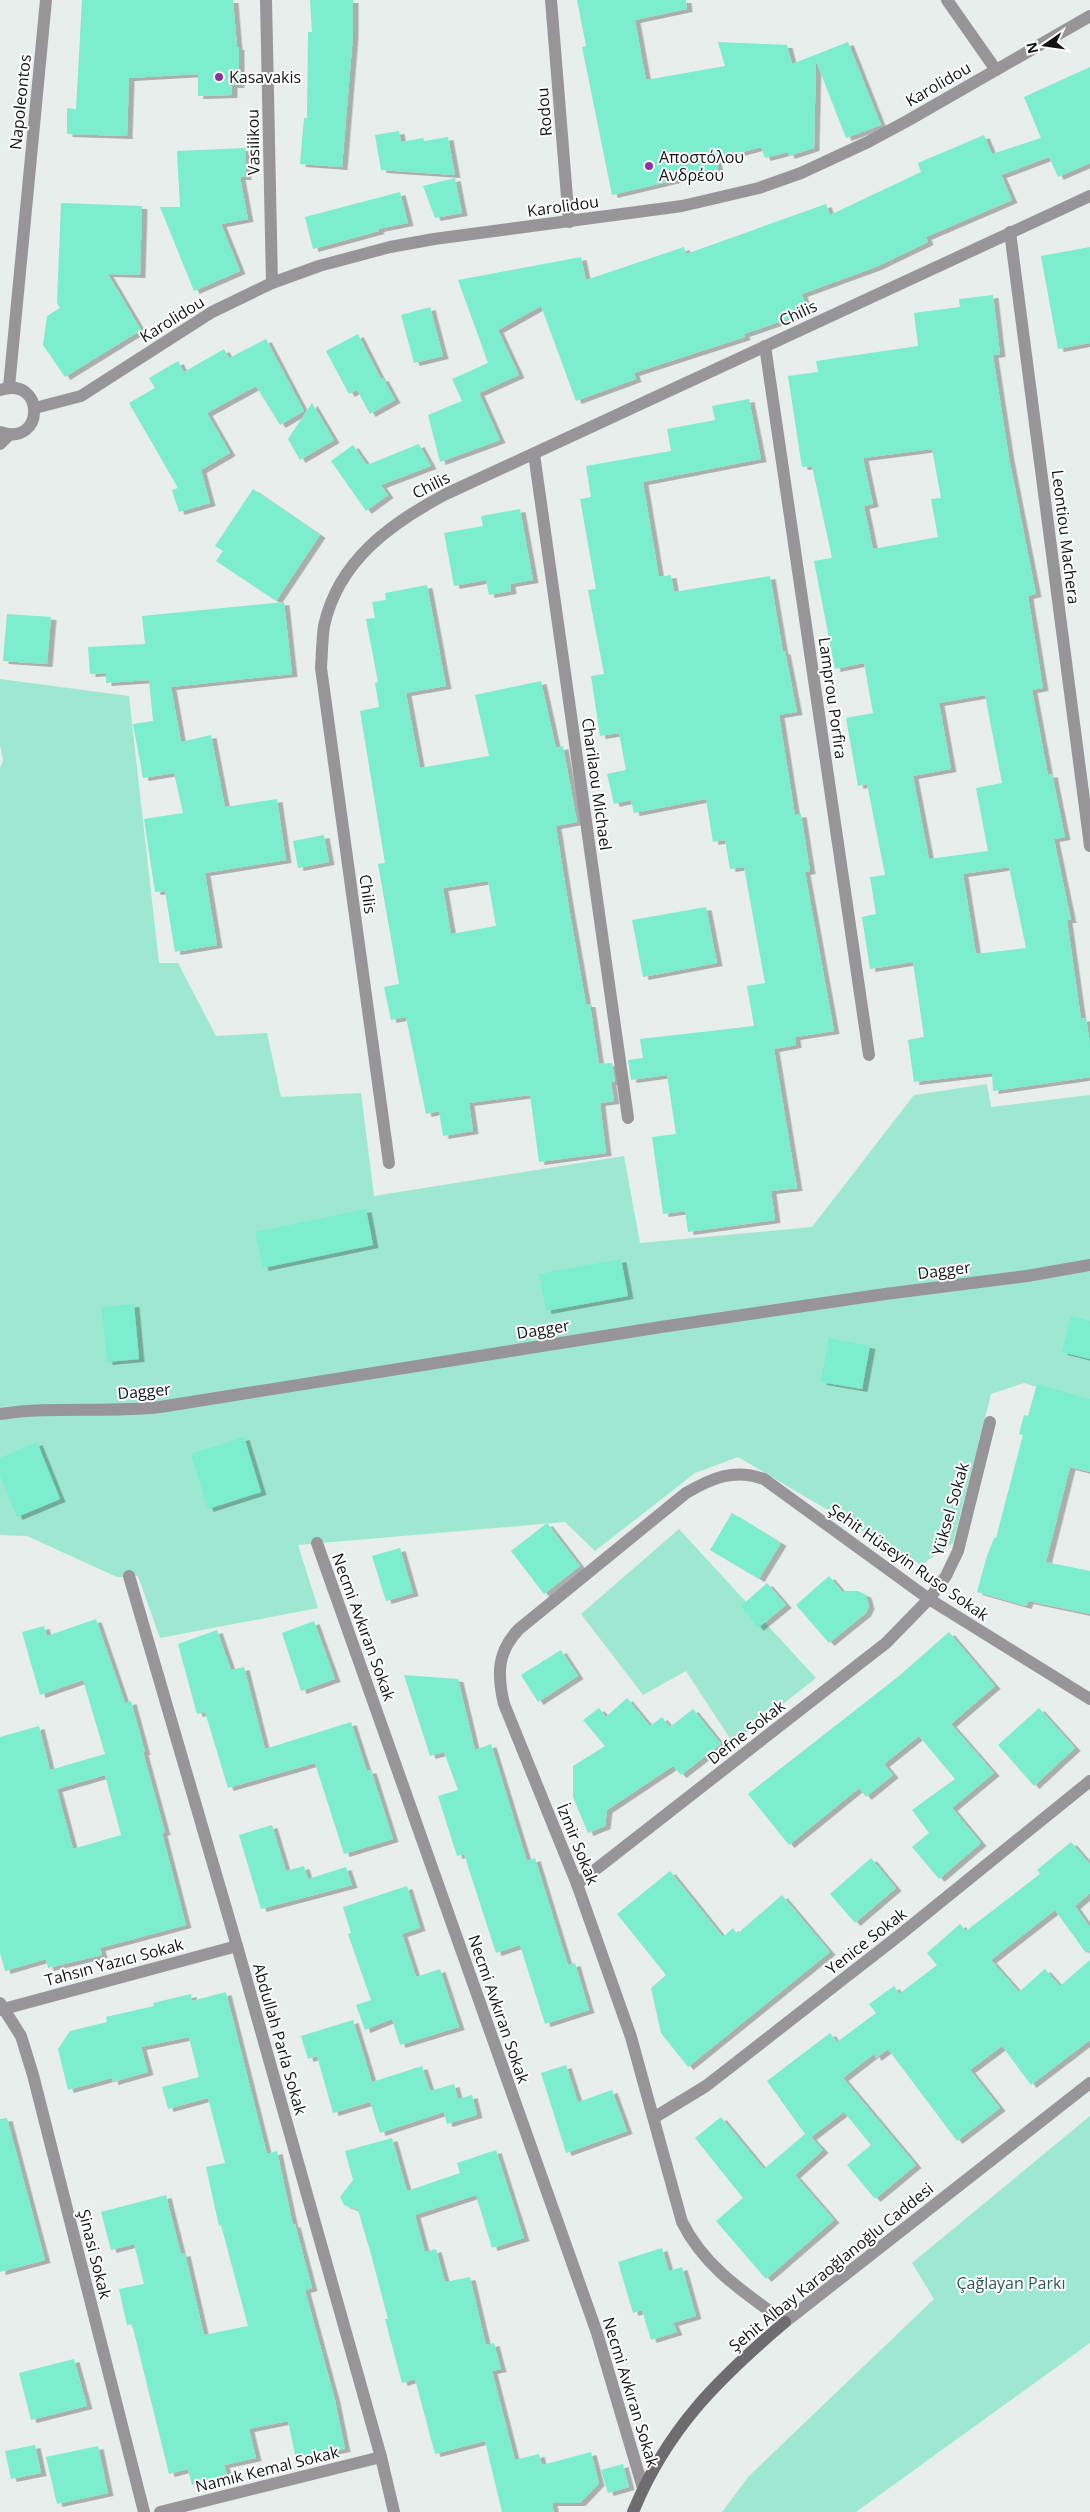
<svg xmlns="http://www.w3.org/2000/svg" width="1090" height="2512" font-family="'Open Sans',sans-serif">
<style>
.green{fill:#9ee8d2}
.building{fill:#7bedcd;fill-rule:evenodd;filter:url(#shadow)}
.lines{fill:none;stroke-linecap:round;stroke-linejoin:round}
.lane{stroke:#979597;stroke-width:12}
.street{stroke:#979597;stroke-width:12}
.secondary{stroke:#6e6c6f;stroke-width:12}
.poi-dot{fill:#8c329d;stroke:#fff;stroke-width:2}
.labels{text-anchor:middle;stroke-width:4;stroke-linejoin:round;paint-order:stroke}
.poi-label{font-size:16px;fill:#131514;stroke:#fff;text-anchor:start}
.street-label{font-size:16px;fill:#131514;stroke:#fff}
.park-label{font-size:16px;fill:#2a5b4e;stroke:#fff}
</style>
<defs>
<filter id="shadow"><feDropShadow dx="5.5" dy="3" stdDeviation="0" flood-color="#0004"/></filter>
</defs>
<rect width="100%" height="100%" fill="#e7eeec"/>
<g class="green">
<polygon points="0,679 129,696 159,963 178,963 216,1036 267,1033 281,1097 361,1093 374,1196 624,1156 640,1243 812,1227 914,1095 987,1084 991,1107 1090,1095 1090,1404 1024,1383 991,1394 953,1543 921,1565 738,1457 695,1473 595,1551 565,1522 298,1545 318,1608 160,1638 138,1576 117,1577 27,1536 0,1535 0,768 3,761 0,745"/>
<polygon points="679,1529 816,1678 733,1743 686,1671 643,1695 581,1614"/>
<polygon points="1090,2116 1090,2343 856,2512 722,2512 749,2476 934,2299 912,2263"/>
</g>
<g class="building">
<polygon points="82,0 233,0 237,47 239,47 239,85 232,85 232,95 198,96 198,74 129,78 127,136 67,134 67,108 76,109"/>
<polygon points="310,0 353,0 353,35 342,167 300,164 304,118 307,118 308,32 312,32"/>
<polygon points="577,0 686,0 687,9 635,20 646,80 725,66 718,42 787,45 792,64 848,42 881,125 846,138 816,61 814,148 789,156 788,152 765,158 761,147 716,159 718,170 612,195 582,47 586,46"/>
<polygon points="1090,67 1090,163 1058,177 1049,157 1001,175 1012,200 926,237 928,242 876,267 802,294 808,312 744,334 745,337 634,373 636,379 576,401 541,306 498,330 519,375 479,393 500,440 440,462 428,415 462,401 452,379 488,363 458,280 581,257 586,280 684,247 686,254 826,204 830,215 921,172 918,163 984,135 992,154 1041,138 1024,97"/>
<polygon points="399,131 401,142 423,138 424,141 448,137 455,175 381,170 375,135"/>
<polygon points="245,148 246,177 240,177 248,219 221,224 240,271 194,291 160,207 180,207 177,151"/>
<polygon points="455,178 462,213 435,218 423,186"/>
<polygon points="400,192 408,223 378,229 379,231 313,249 305,217"/>
<polygon points="61,203 142,206 140,275 108,274 141,330 65,377 43,345 47,316 60,308 57,303"/>
<polygon points="1090,247 1090,343 1058,349 1041,256"/>
<path d="M993 295 1000 354 993 355 1009 458 1036 594 1028 596 1043 688 1032 690 1048 775 1052 774 1065 837 1054 839 1071 920H1067L1081 1019 1086 1018 1090 1044V1077L993 1091 992 1073 914 1082 908 1040 924 1037 913 962 870 969 862 917 876 914 870 877 885 875 867 784 858 786 846 718 873 713 864 663 835 669 814 561 832 558 812 466 802 467 788 376 818 372 816 361 918 346 914 313 960 307 959 299ZM932 449 941 498 931 499 938 537 873 549 864 506 873 504 863 458ZM985 695 1002 783 976 788 988 851 929 859 913 776 951 769 939 703ZM1009 867 1026 948 976 954 963 874Z"/>
<polygon points="430,307 443,356 414,363 401,315"/>
<polygon points="358,334 381,379 383,378 395,400 370,414 357,390 349,394 326,351"/>
<polygon points="266,339 304,411 280,425 256,386 207,413 230,453 201,470 210,503 179,512 172,490 178,488 129,403 155,388 149,378 178,361 184,372 224,349 229,358"/>
<polygon points="749,399 761,459 643,482 659,577 671,575 674,592 770,576 783,652 785,651 797,712 779,715 795,815 801,814 810,871 805,872 834,1031 795,1037 796,1045 774,1049 797,1188 771,1191 775,1220 688,1232 685,1211 663,1214 652,1137 676,1134 667,1075 631,1080 628,1060 643,1058 640,1039 754,1026 747,986 765,983 744,867 730,869 725,840 713,842 706,799 634,813 631,800 614,804 607,774 626,770 619,733 600,736 591,676 604,674 588,590 596,589 580,499 591,497 586,466 671,451 667,429 715,420 712,406"/>
<polygon points="312,403 334,440 300,460 288,439"/>
<polygon points="419,444 431,466 381,485 388,495 366,511 331,461 353,445 367,465"/>
<polygon points="253,489 320,535 276,601 216,561 223,551 215,546"/>
<polygon points="520,509 533,580 510,584 511,591 489,595 486,580 454,586 444,533 483,526 481,516"/>
<path d="M427 585 446 686 406 693 420 768 489 756 475 695 541 681 556 748 563 746 577 822 556 826 568 902 586 1004H590L599 1064 612 1063 615 1082H611L614 1101 600 1103 606 1153 539 1162 530 1095 469 1103 473 1131 443 1136 439 1111 426 1114 406 1017 391 1020 384 987 399 984 378 864 385 863 360 711 379 707 375 683 378 682 366 619 375 618 372 602 386 600 385 593ZM488 881 496 926 451 934 443 888Z"/>
<polygon points="284,602 292,674 171,687 181,742 211,735 225,807 277,799 286,860 205,873 217,945 175,952 165,891 155,892 144,819 183,813 174,773 143,778 133,724 153,721 149,680 106,683 106,673 90,674 88,647 145,644 142,616"/>
<polygon points="7,614 51,617 47,664 3,661"/>
<polygon points="324,835 329,862 298,868 293,841"/>
<polygon points="706,907 717,963 643,977 632,920"/>
<polygon points="366,1209 373,1245 263,1268 255,1232"/>
<polygon points="621,1259 628,1296 546,1311 539,1274"/>
<polygon points="134,1304 139,1359 107,1362 102,1307"/>
<polygon points="1071,1316 1090,1321 1090,1359 1062,1352"/>
<polygon points="829,1338 870,1346 862,1389 821,1382"/>
<polygon points="1037,1384 1090,1399 1090,1472 1070,1467 1046,1562 1090,1571 1090,1614 1028,1601 1026,1606 977,1592 986,1559 994,1538 996,1538 1023,1435 1019,1434 1024,1415 1028,1416"/>
<polygon points="244,1437 261,1492 208,1509 191,1454"/>
<polygon points="37,1442 60,1499 17,1517 0,1476 0,1458"/>
<polygon points="732,1513 781,1543 759,1579 710,1550"/>
<polygon points="547,1523 580,1566 544,1594 511,1551"/>
<polygon points="400,1548 413,1593 386,1601 372,1556"/>
<polygon points="829,1576 842,1591 858,1591 866,1595 869,1606 866,1613 829,1643 796,1605"/>
<polygon points="767,1583 786,1605 758,1628 741,1606"/>
<path d="M96 1619 125 1703 131 1701 145 1752H143L165 1832 162 1833 186 1925 100 1948 102 1955 48 1968 46 1959 5 1971 0 1953V1737L39 1726 50 1770 105 1754 83 1680 40 1695 22 1632 44 1626 47 1636ZM105 1775 121 1835 73 1849 57 1789Z"/>
<polygon points="314,1621 335,1679 301,1691 282,1633"/>
<polygon points="217,1630 231,1670 244,1667 265,1749 351,1722 367,1771 371,1770 393,1839 344,1854 315,1763 228,1788 205,1712 197,1714 178,1644"/>
<polygon points="949,1632 995,1686 951,1724 994,1773 952,1808 981,1843 939,1879 912,1847 929,1833 912,1810 955,1779 919,1736 884,1764 893,1775 866,1797 859,1788 789,1845 748,1794 899,1676"/>
<polygon points="561,1650 578,1676 538,1702 521,1675"/>
<polygon points="404,1675 458,1679 475,1750 491,1744 527,1861 535,1858 568,1965 575,1963 589,2010 545,2024 520,1945 496,1953 464,1854 457,1856 438,1796 458,1790 444,1752 430,1756"/>
<polygon points="627,1698 650,1726 662,1717 670,1727 693,1709 721,1744 681,1775 673,1766 607,1810 605,1826 588,1833 573,1797 573,1766 605,1746 583,1720 599,1708 606,1717"/>
<polygon points="1039,1708 1075,1748 1034,1786 998,1745"/>
<polygon points="272,1825 286,1871 304,1866 308,1879 346,1867 352,1885 261,1909 239,1835"/>
<polygon points="1071,1842 1090,1864 1090,1893 1075,1906 1090,1927 1090,1950 1086,1953 1055,1910 991,1960 1019,1992 1045,1969 1060,1986 1090,1960 1090,2040 1031,2085 1002,2046 970,2070 1000,2108 957,2141 888,2049 876,2058 874,2054 843,2078 916,2165 875,2199 847,2165 871,2145 844,2112 811,2137 823,2150 795,2175 834,2220 766,2279 716,2221 743,2198 695,2138 721,2117 764,2169 805,2134 767,2081 830,2033 837,2042 876,2013 869,2004 894,1986 899,1994 937,1965 927,1953 960,1924 966,1931 1040,1874 1037,1870"/>
<polygon points="871,1858 896,1888 855,1923 830,1894"/>
<polygon points="670,1871 723,1937 733,1928 737,1934 782,1895 830,1952 688,2067 661,2033 651,1988 666,1975 617,1914"/>
<polygon points="407,1886 420,1928 402,1934 416,1977 440,1969 459,2027 400,2045 392,2019 365,2030 356,2005 371,2000 348,1934 351,1933 343,1907"/>
<polygon points="226,1992 267,2154 277,2151 293,2225 295,2224 312,2288 305,2290 335,2400 345,2449 296,2459 288,2421 249,2429 256,2458 224,2465 227,2475 192,2485 188,2469 169,2474 132,2324 127,2325 119,2289 144,2284 134,2244 111,2250 101,2212 166,2195 181,2254 185,2253 204,2335 248,2326 221,2225 219,2226 206,2167 225,2163 208,2098 168,2109 162,2087 199,2077 189,2037 141,2047 148,2072 113,2082 112,2078 68,2090 58,2049 70,2031 107,2022 106,2017 154,2006 153,2003 191,1994 192,2001"/>
<polygon points="353,2020 372,2082 422,2066 430,2091 454,2084 458,2099 472,2095 477,2115 447,2124 444,2112 380,2133 370,2102 333,2113 317,2056 308,2059 301,2036"/>
<polygon points="566,2065 578,2102 612,2090 627,2131 566,2153 541,2073"/>
<polygon points="7,2118 45,2260 0,2272 0,2119"/>
<polygon points="392,2138 407,2191 460,2173 457,2163 496,2150 524,2238 492,2248 476,2195 415,2215 425,2252 436,2249 445,2282 470,2277 486,2345 494,2343 501,2369 492,2371 515,2460 539,2454 542,2465 591,2452 599,2483 580,2503 552,2503 554,2512 502,2512 485,2441 435,2454 415,2379 402,2383 385,2319 388,2319 372,2258 358,2210 344,2205 340,2197 353,2180 345,2151"/>
<polygon points="662,2248 669,2271 682,2267 696,2316 673,2323 677,2332 651,2340 642,2310 633,2313 618,2262"/>
<polygon points="74,2359 87,2406 31,2420 19,2373"/>
<polygon points="35,2445 41,2473 11,2479 5,2451"/>
<polygon points="98,2446 108,2493 57,2504 46,2457"/>
<polygon points="623,2464 629,2487 608,2493 601,2470"/>
</g>
<g class="lines">
<polyline class="lane" points="947,0 996,70"/>
<g class="street">
<polyline points="266,0 272,283"/>
<polyline points="551,0 569,222"/>
<polyline points="1010,232 1090,846"/>
<polyline points="765,346 869,1055"/>
<polyline points="9,387 46,0"/>
<path d="M0 390C46 375 45 448 0 432"/>
<polyline points="35,408 81,396 212,312 272,283 319,266 390,247 434,239 682,206 759,188 801,173 868,142 907,121 1090,16"/>
<polyline points="0,444 9,435"/>
<polyline points="534,454 628,1118"/>
<path d="M389 1163 321 668C322 654 322 640 324 626 338 561 391 523 446 494L1090 196"/>
<path d="M0 1414C53 1406 106 1413 160 1407L661 1327 885 1294 1027 1276 1090 1265"/>
<polyline points="317,1543 597,2333 643,2488"/>
<polyline points="129,1576 237,1946 381,2457 394,2512"/>
<path d="M1090 1699 929 1599 764 1479C734 1468 712 1478 686 1493L519 1629C497 1652 497 1674 504 1704L577 1884 631 2037 682 2222C705 2268 745 2293 785 2322L1090 2083"/>
<polyline points="577,1884 886,1643 929,1599 946,1576 958,1551 990,1422"/>
<polyline points="0,2003 21,2036 33,2075 144,2512"/>
<polyline points="0,2010 237,1946"/>
<polyline points="655,2117 706,2086 901,1934 1090,1781"/>
<polyline points="160,2512 381,2457"/>
</g>
<path class="secondary" d="M633 2512C667 2429 718 2379 785 2322"/>
</g>
<g class="poi-dot">
<circle cx="219" cy="77" r="5"/>
<circle cx="649" cy="166" r="5"/>
</g>
<g class="labels">
<g class="poi-label">
<text x="229" y="83">Kasavakis</text>
<text x="659" y="163">Αποστόλου<tspan x="659" dy="18">Ανδρέου</tspan></text>
</g>
<g class="street-label">
<text transform="translate(938 84) rotate(-30)" y="6">Karolidou</text>
<text transform="translate(20 102) rotate(-84)" y="6">Napoleontos</text>
<text transform="translate(544 112) rotate(-95)" y="6">Rodou</text>
<text transform="translate(253 142) rotate(-91)" y="6">Vasilikou</text>
<text transform="translate(563 206) rotate(-8)" y="6">Karolidou</text>
<text transform="translate(798 313) rotate(-25)" y="6">Chilis</text>
<text transform="translate(172 319) rotate(-32)" y="6">Karolidou</text>
<text transform="translate(431 485) rotate(-27)" y="6">Chilis</text>
<text transform="translate(1066 537) rotate(83)" y="6">Leontiou Machera</text>
<text transform="translate(833 698) rotate(82)" y="6">Lamprou Porfira</text>
<text transform="translate(597 784) rotate(82)" y="6">Charilaou Michael</text>
<text transform="translate(368 894) rotate(82)" y="6">Chilis</text>
<text transform="translate(944 1270) rotate(-7)" y="6">Dagger</text>
<text transform="translate(543 1329) rotate(-9)" y="6">Dagger</text>
<text transform="translate(144 1391) rotate(-5)" y="6">Dagger</text>
<text transform="translate(950 1509) rotate(-74)" y="6">Yüksel Sokak</text>
<text transform="translate(909 1562) rotate(35)" y="6">Şehit Hüseyin Ruso Sokak</text>
<text transform="translate(364 1627) rotate(70)" y="6">Necmi Avkıran Sokak</text>
<text transform="translate(746 1732) rotate(-38)" y="6">Defne Sokak</text>
<text transform="translate(578 1844) rotate(68)" y="6">İzmir Sokak</text>
<text transform="translate(866 1941) rotate(-38)" y="6">Yenice Sokak</text>
<text transform="translate(114 1962) rotate(-15)" y="6">Tahsın Yazıcı Sokak</text>
<text transform="translate(499 2009) rotate(71)" y="6">Necmi Avkıran Sokak</text>
<text transform="translate(280 2039) rotate(74)" y="6">Abdullah Parla Sokak</text>
<text transform="translate(95 2254) rotate(76)" y="6">Şinasi Sokak</text>
<text transform="translate(831 2267) rotate(-39)" y="6">Şehit Albay Karaoğlanoğlu Caddesi</text>
<text transform="translate(631 2392) rotate(73)" y="6">Necmi Avkıran Sokak</text>
<text transform="translate(267 2469) rotate(-14)" y="6">Namık Kemal Sokak</text>
</g>
<g class="park-label">
<text x="1011" y="2289">Çağlayan Parkı</text>
</g>
</g>
<g transform="translate(1045 45) rotate(257)" stroke="#ffffff" stroke-width="4" paint-order="stroke">
<path d="M0-4L9 19L0 12L-9 19Z" fill="#131514"/>
<text y="-8" font-size="14" font-weight="bold" text-anchor="middle" fill="#131514">N</text>
</g>
</svg>
